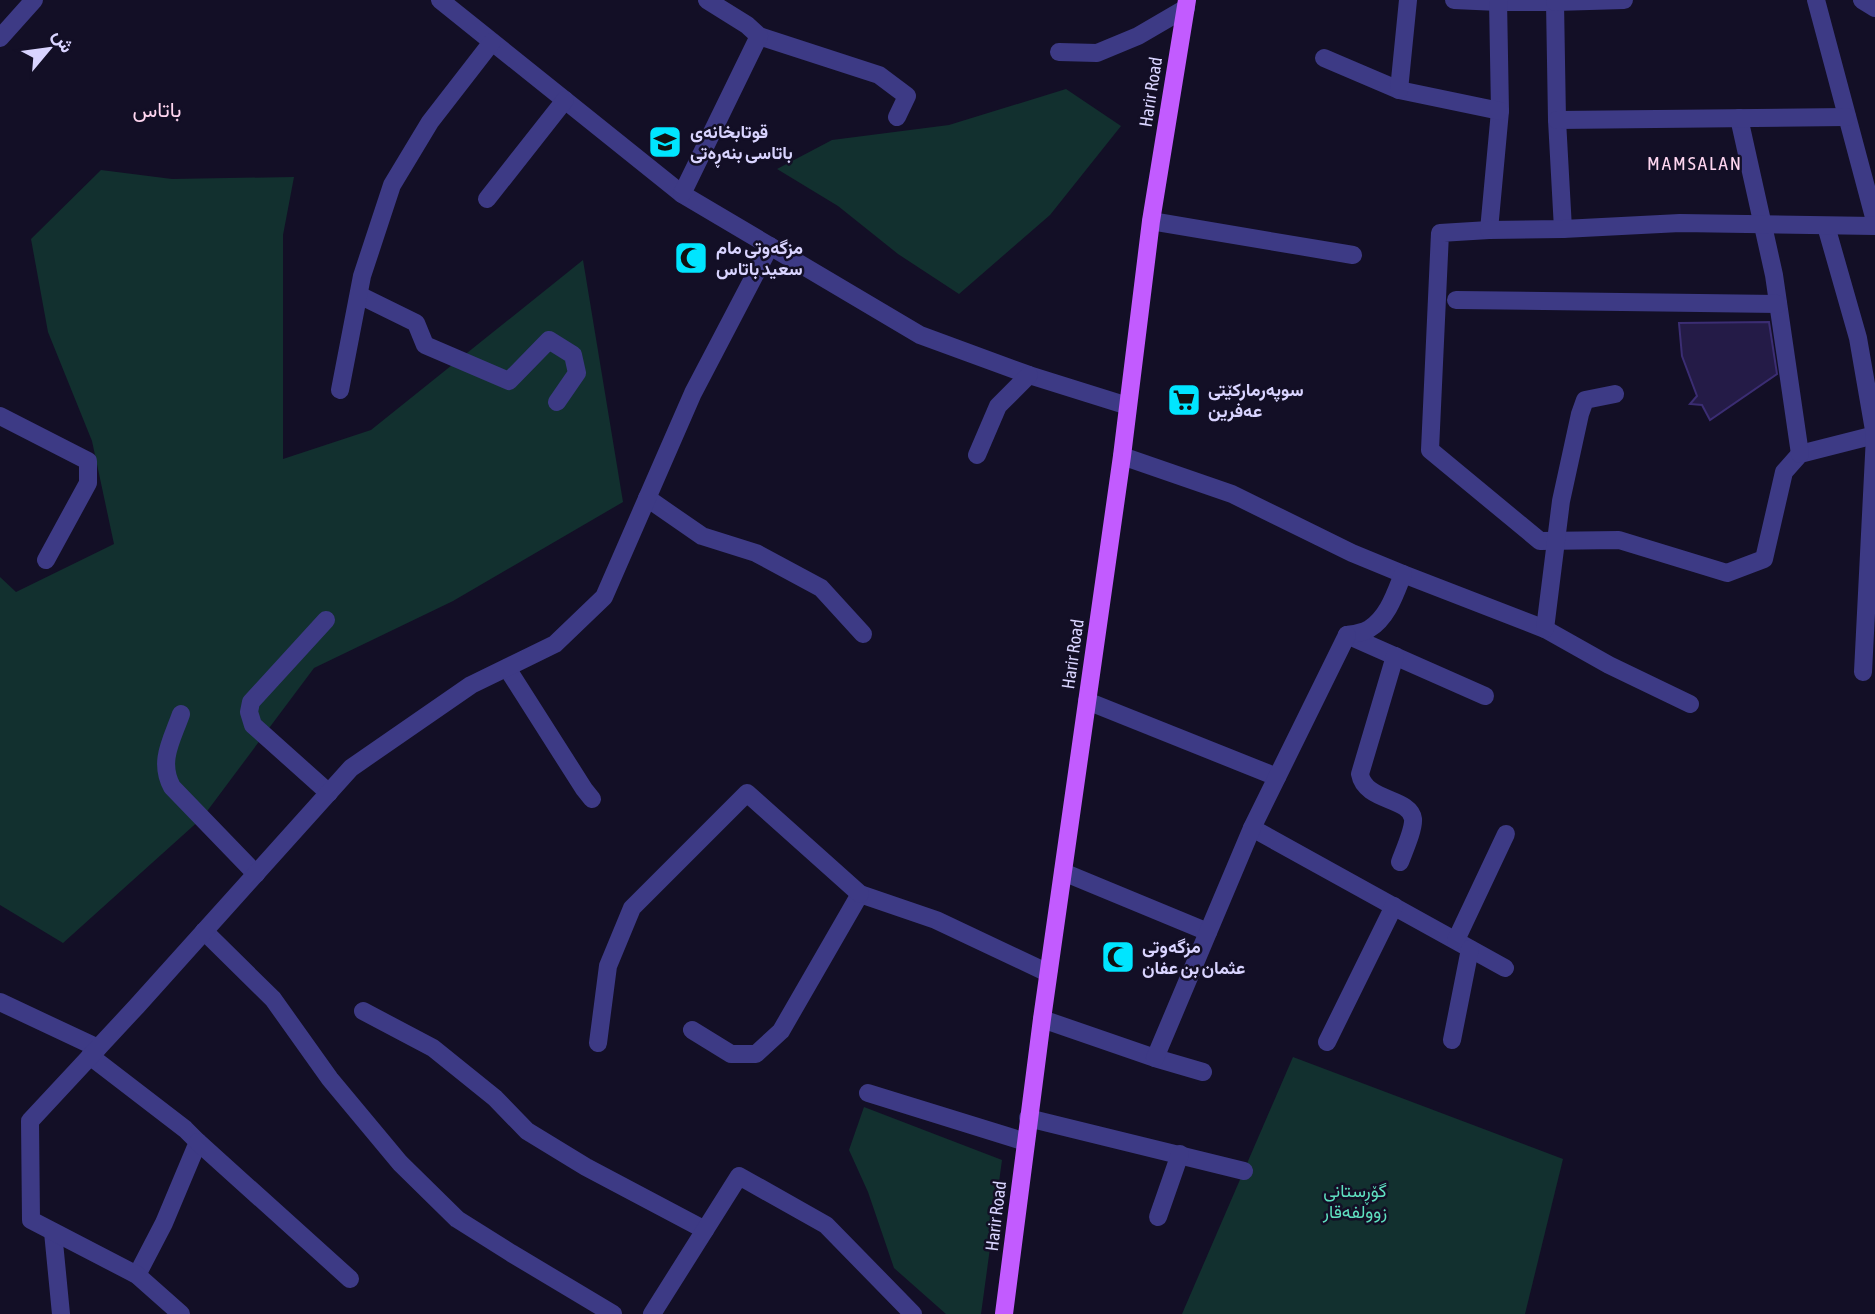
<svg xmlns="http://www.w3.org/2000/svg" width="1875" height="1314" font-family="'Asap Condensed',Vazirmatn,sans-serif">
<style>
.green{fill:#12302f}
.building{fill:#241b47;stroke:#3b2d73;stroke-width:2}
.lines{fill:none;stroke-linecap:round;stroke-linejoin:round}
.minor{stroke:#3d3a85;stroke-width:18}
.primary{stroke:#c25bff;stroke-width:18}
.labels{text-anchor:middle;stroke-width:5;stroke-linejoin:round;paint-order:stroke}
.street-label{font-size:18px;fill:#d9d4ff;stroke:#130f26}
.poi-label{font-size:18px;font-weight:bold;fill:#d9d4ff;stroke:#130f26;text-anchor:start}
.park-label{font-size:18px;fill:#5fe0c0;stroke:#130f26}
.neighbourhood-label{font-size:19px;letter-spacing:2px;fill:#ffd6f0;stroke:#130f26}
.quarter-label{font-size:21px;fill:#ffd6f0;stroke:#130f26}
</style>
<rect width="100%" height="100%" fill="#130f26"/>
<g class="green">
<polygon points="1066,89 1121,126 1050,215 959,294 898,254 838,206 777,169 832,140 949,125"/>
<polygon points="101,170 172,179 294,177 283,235 283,459 371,430 583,260 623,502 453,601 314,668 202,818 63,943 0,905 0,577 16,592 114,544 92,441 48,332 31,239"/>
<polygon points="1293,1057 1563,1159 1525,1314 1182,1314"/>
<polygon points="864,1107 1002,1160 981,1314 946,1314 894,1268 868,1192 849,1150"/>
</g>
<polygon class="building" points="1769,322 1777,374 1710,420 1702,405 1690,404 1697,396 1682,356 1679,323"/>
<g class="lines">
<g class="minor">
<polyline points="440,0 682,194 920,335 1029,375 1128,406"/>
<polyline points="1454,0 1498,2 1555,2 1557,120 1563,229"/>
<polyline points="1498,0 1500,111 1489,230 1440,233 1430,450 1540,541 1619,540 1727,573 1764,559 1784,472 1800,454 1875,435"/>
<polyline points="1816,0 1875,221"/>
<polyline points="1862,0 1875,8"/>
<polyline points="1555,2 1624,0"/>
<polyline points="759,36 879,75 907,96 897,117"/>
<polyline points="0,38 34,0"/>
<polyline points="1059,52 1097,53 1138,36 1186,8"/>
<polyline points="1324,58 1399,90 1500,111"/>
<polyline points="1399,90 1408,0"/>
<polyline points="1739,118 1774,275 1800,454"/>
<polyline points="1557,120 1847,117"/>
<polyline points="682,194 759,36 747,25 707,0"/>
<polyline points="487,199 565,100"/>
<polyline points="1151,221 1353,255"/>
<polyline points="1826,226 1858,338 1875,436 1863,672"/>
<polyline points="1489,230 1563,229 1680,223 1875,226"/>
<polyline points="359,295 416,323 425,345 509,381 549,340 573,355 577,373 557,402"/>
<polyline points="1456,300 1778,304"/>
<polyline points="340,390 362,276 392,185 430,122 492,42"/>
<polyline points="0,416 88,461 88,483 46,560"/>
<polyline points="977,455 998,406 1029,375"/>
<polyline points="1122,456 1232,494 1352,553 1403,574 1545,629 1609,665 1690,704"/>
<polyline points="647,498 702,536 756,553 821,588 863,634"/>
<polyline points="326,620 251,702 249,712 253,725 329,793"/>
<polyline points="1545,629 1561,501 1580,414 1585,400 1615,394"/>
<polyline points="1347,635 1485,696"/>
<path d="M1347 635C1354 634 1363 633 1369 629 1388 617 1395 594 1403 574"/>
<path d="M1395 656 1360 774C1365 802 1410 797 1413 819 1414 829 1404 851 1400 862"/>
<polyline points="507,668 584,789 592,799"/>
<polyline points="1087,701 1277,777"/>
<path d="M181 714C172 740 158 761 172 787L256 874"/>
<polyline points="1252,828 1505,968"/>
<polyline points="1063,872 1208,932"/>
<polyline points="204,931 273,999 330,1079 400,1163 457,1219 511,1253 613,1314"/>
<polyline points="1456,940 1506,834"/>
<polyline points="0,1002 98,1048"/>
<polyline points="363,1011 433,1048 495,1098 527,1131 586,1167 705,1230"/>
<polyline points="1042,1019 1155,1058 1203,1072"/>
<polyline points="692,1030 731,1054 756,1054 781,1031 860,894 936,920 1044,971 1049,969"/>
<polyline points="1452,1040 1470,949"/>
<polyline points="1327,1042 1394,906"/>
<polyline points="598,1043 608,966 632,908 747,793 860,894"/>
<polyline points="90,1056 185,1129 198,1142 164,1223 137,1275"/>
<polyline points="1155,1058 1252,828 1347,635"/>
<polyline points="868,1093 1026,1142"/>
<polyline points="1028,1118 1244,1171"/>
<polyline points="198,1142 350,1279"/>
<polyline points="1158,1217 1180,1154"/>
<polyline points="53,1232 61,1314"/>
<polyline points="181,1314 137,1275 31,1220 30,1121 137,1006 351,768 471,685 555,644 604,597 693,393 770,246"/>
<polyline points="652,1314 739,1176 826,1225 913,1314"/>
</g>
<polyline class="primary" points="1004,1314 1042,1019 1122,456 1151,221 1187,0"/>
</g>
<defs>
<symbol id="school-square" viewBox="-11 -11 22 22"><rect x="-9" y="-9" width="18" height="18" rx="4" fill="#00e5ff" stroke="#130f26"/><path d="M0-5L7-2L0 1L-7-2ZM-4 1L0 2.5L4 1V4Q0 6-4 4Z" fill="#111"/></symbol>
<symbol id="mosque-square" viewBox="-11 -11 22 22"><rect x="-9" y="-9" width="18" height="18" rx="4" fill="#00e5ff" stroke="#130f26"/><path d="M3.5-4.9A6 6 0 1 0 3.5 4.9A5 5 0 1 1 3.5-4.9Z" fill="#111"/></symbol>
<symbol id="supermarket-square" viewBox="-11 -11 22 22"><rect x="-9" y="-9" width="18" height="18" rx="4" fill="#00e5ff" stroke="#130f26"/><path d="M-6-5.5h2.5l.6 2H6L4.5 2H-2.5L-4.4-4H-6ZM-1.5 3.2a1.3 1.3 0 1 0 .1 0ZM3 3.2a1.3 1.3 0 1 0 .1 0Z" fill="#111"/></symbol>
</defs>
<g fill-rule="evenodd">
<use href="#school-square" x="646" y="123" width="38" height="38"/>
<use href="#mosque-square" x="672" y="239" width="38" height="38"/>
<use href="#supermarket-square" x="1165" y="381" width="38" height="38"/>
<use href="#mosque-square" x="1099" y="938" width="38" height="38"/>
</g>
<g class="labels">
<g class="street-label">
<text transform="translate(1151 92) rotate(-81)" y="6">Harir Road</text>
<text transform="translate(1073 654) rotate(-82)" y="6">Harir Road</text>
<text transform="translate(996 1216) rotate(-83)" y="6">Harir Road</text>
</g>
<g class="poi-label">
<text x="690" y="138">قوتابخانەی<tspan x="690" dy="21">باتاسی بنەڕەتی</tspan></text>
<text x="716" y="254">مزگەوتی مام<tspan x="716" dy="21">سعید باتاس</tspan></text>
<text x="1208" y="396">سوپەرمارکێتی<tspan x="1208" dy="21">عەفرین</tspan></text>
<text x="1142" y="953">مزگەوتی<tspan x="1142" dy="21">عثمان بن عفان</tspan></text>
</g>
<g class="park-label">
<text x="1355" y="1197">گۆڕستانی<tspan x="1355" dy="21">زوولفەقار</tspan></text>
</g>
<g class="neighbourhood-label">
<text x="1695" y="170">MAMSALAN</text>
</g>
<g class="quarter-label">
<text x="157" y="117">باتاس</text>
</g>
</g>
<g transform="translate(49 49) rotate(61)" stroke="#130f26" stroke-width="5" paint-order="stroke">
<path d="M0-5L12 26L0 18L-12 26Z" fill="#d9d4ff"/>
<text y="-10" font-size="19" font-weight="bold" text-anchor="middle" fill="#d9d4ff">ش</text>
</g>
</svg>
